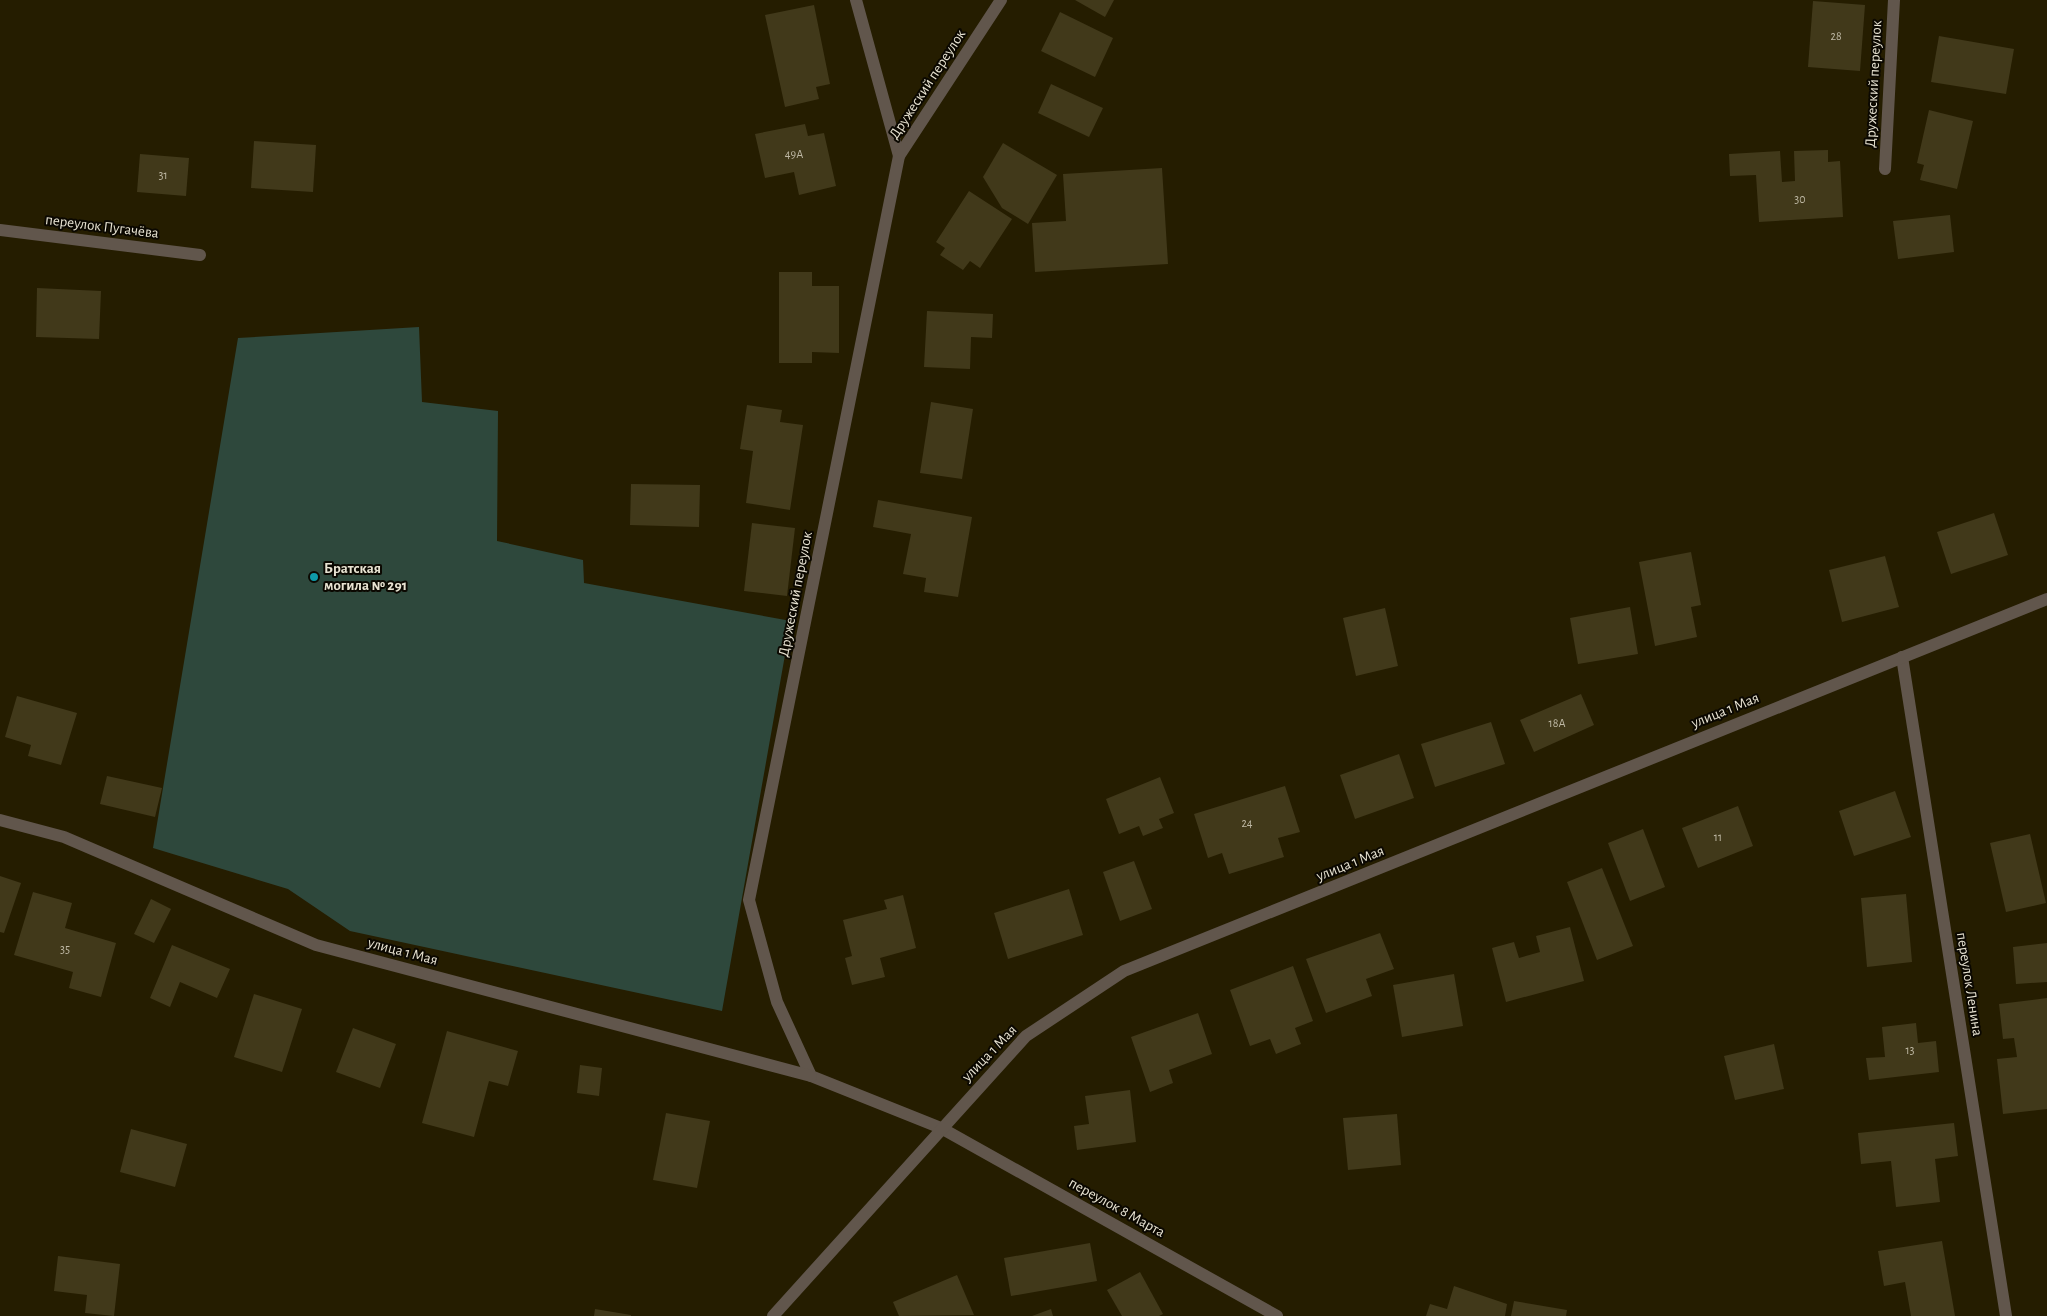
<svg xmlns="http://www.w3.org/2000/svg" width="2047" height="1316" font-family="'Alegreya Sans',sans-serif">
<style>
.green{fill:#2e483c}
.building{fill:#41391a}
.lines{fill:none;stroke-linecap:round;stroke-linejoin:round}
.minor{stroke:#61564c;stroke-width:12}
.tertiary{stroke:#61564c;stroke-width:12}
.culture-dot{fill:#0f9aa8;stroke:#0b0801;stroke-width:2}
.labels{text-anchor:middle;stroke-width:4;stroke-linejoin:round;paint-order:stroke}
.number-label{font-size:12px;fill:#beb8a4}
.street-label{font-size:15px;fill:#e8e3d2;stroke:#0b0801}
.poi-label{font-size:15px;font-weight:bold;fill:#e8e3d2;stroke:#0b0801;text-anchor:start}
</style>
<rect width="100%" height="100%" fill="#251d00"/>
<polygon class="green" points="419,327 422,402 498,411 497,541 583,560 584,583 791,621 722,1011 350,931 288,889 153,848 238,338"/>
<g class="building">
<polygon points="1075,0 1114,0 1105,17"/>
<polygon points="1813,1 1865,5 1860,71 1808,67"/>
<polygon points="814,5 830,84 816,87 819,99 785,107 765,15"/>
<polygon points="1060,12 1113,38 1095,77 1041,51"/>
<polygon points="1939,36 2014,49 2006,94 1931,82"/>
<polygon points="1051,84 1103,108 1089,137 1038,113"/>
<polygon points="1929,110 1973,121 1957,189 1920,180 1924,165 1917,163"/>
<polygon points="805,124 808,136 824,133 836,186 799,195 794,172 765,178 755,134"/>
<polygon points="254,141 316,145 313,192 251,188"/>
<polygon points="1003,143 1057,175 1028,224 1002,208 983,177"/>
<polygon points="1828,150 1828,162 1840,161 1843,217 1759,222 1756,175 1730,176 1729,154 1780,151 1782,182 1795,181 1794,151"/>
<polygon points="140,154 189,158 186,196 137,192"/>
<polygon points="1162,168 1168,264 1035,272 1032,223 1066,221 1063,174"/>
<polygon points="969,191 1012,219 980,268 970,261 963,270 940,255 945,248 936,242"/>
<polygon points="1950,215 1954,252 1898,259 1893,221"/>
<polygon points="779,272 812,272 812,286 839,286 839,353 812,352 812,363 779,363"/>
<polygon points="37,288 101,291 99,339 36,337"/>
<polygon points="927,311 993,314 992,338 971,337 970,369 924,367"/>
<polygon points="931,402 973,409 962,479 920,473"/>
<polygon points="747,405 782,410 780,422 803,425 790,510 746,503 753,451 740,449"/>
<polygon points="631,484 700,485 699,527 630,525"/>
<polygon points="878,500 972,517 958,597 924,592 926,578 903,574 911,534 873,527"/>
<polygon points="1994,513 2008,555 1951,574 1937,532"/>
<polygon points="752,523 795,528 787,596 744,591"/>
<polygon points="1691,552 1701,605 1691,607 1697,637 1655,646 1639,562"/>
<polygon points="1885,556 1899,607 1842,622 1829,570"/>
<polygon points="1630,607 1638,654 1578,664 1570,618"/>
<polygon points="1385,608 1398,666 1356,676 1343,618"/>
<polygon points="1581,694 1594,725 1534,752 1520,720"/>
<polygon points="17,696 77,713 61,765 28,756 31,745 5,737"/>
<polygon points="1491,722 1505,764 1435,787 1421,744"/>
<polygon points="1399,754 1414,798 1355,819 1340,775"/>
<polygon points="107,776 162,788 155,817 100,804"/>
<polygon points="1160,777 1174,813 1159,819 1163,828 1143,836 1139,826 1119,834 1106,799"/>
<polygon points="1285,786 1300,832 1278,838 1284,857 1229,874 1222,853 1208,858 1194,814"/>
<polygon points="1895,791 1911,837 1854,856 1839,811"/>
<polygon points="1738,806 1753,846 1698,868 1682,828"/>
<polygon points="1643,829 1665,887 1630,901 1608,843"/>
<polygon points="2030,834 2046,903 2006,912 1990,843"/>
<polygon points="1134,861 1152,909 1120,921 1103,872"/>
<polygon points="1602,868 1633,946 1597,960 1567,882"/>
<polygon points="0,876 21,883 4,933 0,932"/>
<polygon points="1069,889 1083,935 1008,959 994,913"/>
<polygon points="33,892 72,903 65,928 116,943 101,997 69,988 73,972 14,955"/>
<polygon points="1906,894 1912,962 1867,967 1861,898"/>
<polygon points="903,895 916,948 880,958 885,977 852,985 845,958 852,956 843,920 887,909 884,900"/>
<polygon points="151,899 171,909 154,943 134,934"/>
<polygon points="1570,927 1584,981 1506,1002 1492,948 1514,942 1519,958 1540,952 1536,936"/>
<polygon points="1380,933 1394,969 1366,979 1372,996 1326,1013 1306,959"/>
<polygon points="2047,943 2047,982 2016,984 2013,947"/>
<polygon points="172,945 230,969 217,998 180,982 170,1007 150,998"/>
<polygon points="1293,966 1313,1021 1295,1028 1301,1044 1276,1054 1270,1039 1250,1046 1230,990"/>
<polygon points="1454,974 1463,1026 1402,1037 1393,985"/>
<polygon points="254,994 302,1009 282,1072 234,1057"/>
<polygon points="2047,998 2047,1109 2003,1114 1997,1059 2017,1057 2014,1038 2003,1039 1999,1004"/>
<polygon points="1198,1013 1212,1054 1169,1070 1173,1083 1150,1092 1131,1037"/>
<polygon points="1916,1023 1918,1043 1936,1041 1939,1072 1869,1080 1866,1058 1885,1057 1882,1027"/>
<polygon points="353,1028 396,1044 380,1088 336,1072"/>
<polygon points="447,1031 518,1051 508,1086 489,1081 474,1137 422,1123"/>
<polygon points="1774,1044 1784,1089 1735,1100 1724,1056"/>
<polygon points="580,1065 602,1068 599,1096 577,1093"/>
<polygon points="1130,1090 1136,1142 1077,1150 1074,1126 1089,1124 1085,1096"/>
<polygon points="666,1113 710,1121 697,1188 653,1180"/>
<polygon points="1397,1114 1401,1165 1348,1170 1343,1118"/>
<polygon points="1954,1123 1958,1156 1935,1159 1940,1202 1896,1207 1891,1161 1861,1164 1858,1133"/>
<polygon points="131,1129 187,1144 175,1187 120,1172"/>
<polygon points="1942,1241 1955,1316 1911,1316 1905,1282 1884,1286 1878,1251"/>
<polygon points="1090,1243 1097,1281 1011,1296 1004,1258"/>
<polygon points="58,1256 120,1264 114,1316 85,1313 87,1295 54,1291"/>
<polygon points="1140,1272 1163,1314 1159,1316 1122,1316 1107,1290"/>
<polygon points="957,1275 974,1315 899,1316 893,1302"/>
<polygon points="1454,1286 1507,1304 1505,1316 1426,1316 1430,1304 1447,1309"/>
<polygon points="1514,1301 1567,1310 1566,1316 1511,1316"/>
<polygon points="595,1309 631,1315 631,1316 594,1316"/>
<polygon points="1051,1309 1053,1316 1032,1316"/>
</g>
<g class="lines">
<g class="minor">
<polyline points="856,0 899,156"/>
<polyline points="1001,0 899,156 749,900 777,1002 811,1076 941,1128 1277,1316"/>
<polyline points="1885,169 1894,0"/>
<polyline points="0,230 200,255"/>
<polyline points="1902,657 2006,1316"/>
<polyline points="0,820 64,837 316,945 811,1076"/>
</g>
<polyline class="tertiary" points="773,1316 1026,1036 1124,971 2047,599"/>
</g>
<circle class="culture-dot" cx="314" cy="577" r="5"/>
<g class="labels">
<g class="number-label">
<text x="1836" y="40">28</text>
<text x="794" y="158">49А</text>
<text x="163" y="179">31</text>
<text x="1800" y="203">30</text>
<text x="1557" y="727">18А</text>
<text x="1247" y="827">24</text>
<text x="1718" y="841">11</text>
<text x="65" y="953">35</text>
<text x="1910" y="1054">13</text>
</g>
<g class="street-label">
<text transform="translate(927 84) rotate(-57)" y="5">Дружеский переулок</text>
<text transform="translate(1873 84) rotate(-87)" y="5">Дружеский переулок</text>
<text transform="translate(102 226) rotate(7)" y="5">переулок Пугачёва</text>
<text transform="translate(795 594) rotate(-79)" y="5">Дружеский переулок</text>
<text transform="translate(1725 710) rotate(-22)" y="5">улица 1 Мая</text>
<text transform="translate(1350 863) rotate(-22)" y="5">улица 1 Мая</text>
<text transform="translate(403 951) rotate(15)" y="5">улица 1 Мая</text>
<text transform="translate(1970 984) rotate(81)" y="5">переулок Ленина</text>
<text transform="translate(989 1053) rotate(-46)" y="5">улица 1 Мая</text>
<text transform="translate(1117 1207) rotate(29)" y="5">переулок 8 Марта</text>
</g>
<g class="poi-label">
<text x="324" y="573">Братская<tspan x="324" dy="17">могила № 291</tspan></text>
</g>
</g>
</svg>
